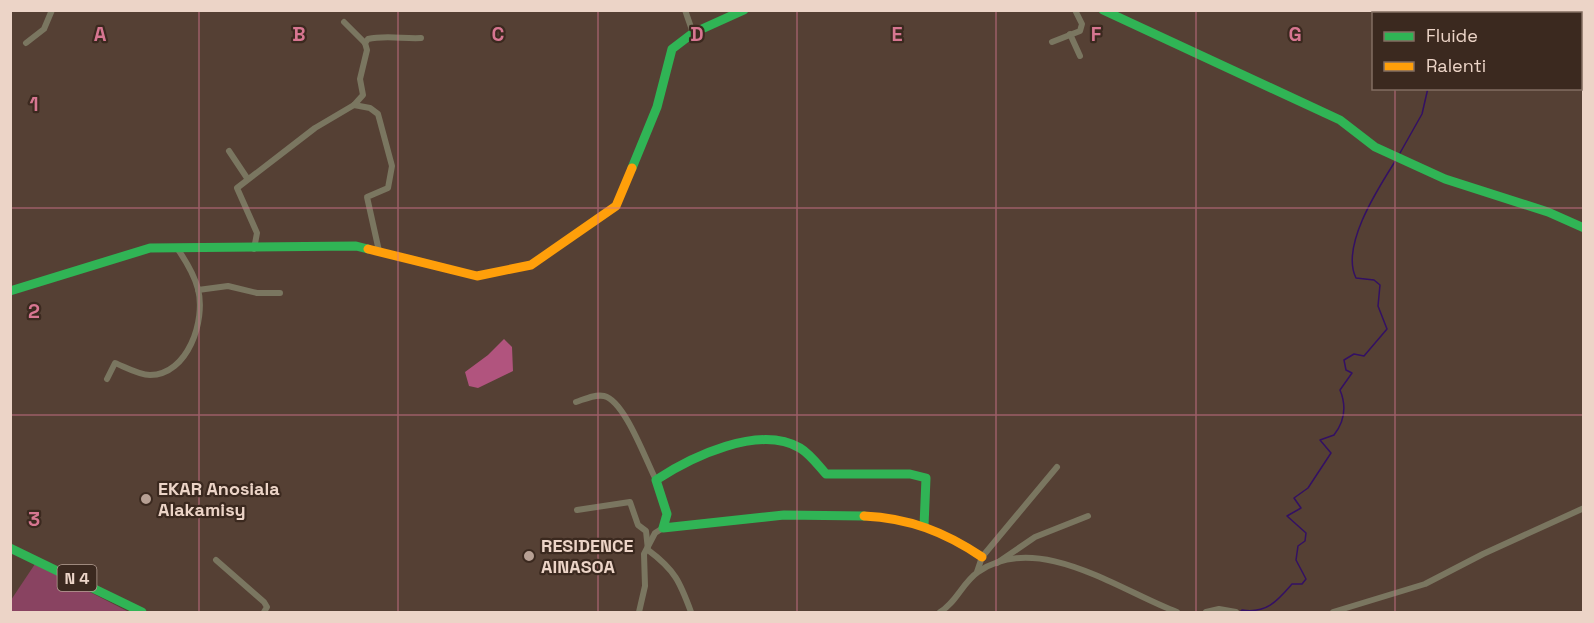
<svg xmlns="http://www.w3.org/2000/svg" width="1594" height="623" font-family="'Space Grotesk',sans-serif">
<style>
.green{fill:#894361}
.forest{fill:#b1547e}
.lines{fill:none;stroke-linecap:round;stroke-linejoin:round}
.stream{stroke:#331064;stroke-width:1.5}
.street{stroke:#7a7660;stroke-width:6}
.fast{stroke:#30b455;stroke-width:9}
.slow{stroke:#ff9f0a;stroke-width:9}
.grid{fill:none;stroke:#d77691;stroke-width:1.5;stroke-opacity:0.55}
.poi-dot{fill:#b7a094;stroke:#3b291f;stroke-width:2}
.labels{text-anchor:middle;stroke-width:4.5;stroke-linejoin:round;paint-order:stroke}
.shield{fill:#3b291f;stroke:#b7a195;stroke-width:1.5}
.shield-label{font-size:16px;font-weight:bold;fill:#ecd4c7}
.poi-label{font-size:18px;font-weight:bold;fill:#ecd4c7;stroke:#3b291f;text-anchor:start}
.grid-label{font-size:20px;text-anchor:middle;font-weight:bold;fill:#d77691;stroke:#3b291f;stroke-width:4.5;stroke-linejoin:round;paint-order:stroke}
</style>
<rect width="100%" height="100%" fill="#554034"/>
<polygon class="green" points="35,564 129,612 11,612 11,600"/>
<polygon class="forest" points="504,339 512,347 513,371 478,388 469,386 465,372 488,355"/>
<g class="lines">
<g class="stream">
<polyline points="1420,10 1421,14"/>
<polyline points="1400,153 1422,114 1428,88"/>
<path d="M1240 612 1242 610C1267 614 1278 600 1292 584H1302L1306 579 1296 560 1298 546 1305 541 1306 533 1287 516 1301 508 1294 498 1308 488 1331 453 1320 440 1334 435C1345 421 1347 407 1340 390L1352 373 1346 370 1344 360 1354 354 1364 356 1387 329 1378 306 1380 285 1374 280 1356 278C1340 246 1379 187 1396 160"/>
</g>
<g class="street">
<polyline points="685,10 693,33"/>
<polyline points="1070,34 1080,56"/>
<polyline points="1052,42 1080,31 1082,24 1075,10"/>
<polyline points="26,43 44,29 52,10"/>
<path d="M365 43 368 39C385 35 404 39 421 38"/>
<polyline points="354,105 370,108 378,114 392,166 388,188 367,197 379,251"/>
<polyline points="229,151 247,178"/>
<polyline points="254,249 257,233 237,188 315,128 354,105 363,95 360,79 367,50 365,43 344,22"/>
<polyline points="198,290 228,286 257,293 280,293"/>
<path d="M107 379 115 363C125 367 139 375 150 375 188 375 206 320 198 289 194 274 186 261 177 248"/>
<path d="M576 402C585 399 595 394 604 396 625 401 646 461 656 480"/>
<path d="M577 510 630 502 638 525 646 531 648 550C675 570 680 582 691 612"/>
<polyline points="216,560 264,602 267,607 264,612"/>
<polyline points="997,563 1035,537 1088,516"/>
<polyline points="977,572 982,557 1057,467"/>
<polyline points="639,612 645,586 644,554 655,533 663,528"/>
<path d="M940 612C956 603 963 582 978 572 1038 530 1122 592 1177 612"/>
<polyline points="1206,612 1219,609 1236,612"/>
<polyline points="1333,612 1425,584 1483,554 1584,508"/>
</g>
<g class="fast">
<polyline points="1103,10 1340,120 1375,147 1445,179 1548,212 1584,228"/>
<polyline points="632,168 657,107 672,49 693,33 744,10"/>
<polyline points="10,291 150,248 356,246 368,249"/>
<path d="M864 516 784 515 663 528 667 514 656 480C691 457 759 424 800 448 810 454 818 465 826 474H910L926 478 924 526"/>
<polyline points="10,548 142,612"/>
</g>
<g class="slow">
<polyline points="368,249 477,276 531,265 616,206 632,168"/>
<path d="M864 516C909 518 945 532 982 557"/>
</g>
</g>
<path class="grid" d="M199 10V612M398 10V612M598 10V612M797 10V612M996 10V612M1196 10V612M1395 10V14M1395 88V612M10 208H1584M10 415H1584"/>
<g class="poi-dot">
<circle cx="146" cy="499" r="6"/>
<circle cx="529" cy="556" r="6"/>
</g>
<g class="labels">
<rect class="shield" x="57.5" y="565" width="39" height="26" rx="4.5"/>
<g class="shield-label">
<text x="77" y="584">N 4</text>
</g>
<g class="poi-label">
<text x="158" y="495">EKAR Anosiala<tspan x="158" dy="21">Alakamisy</tspan></text>
<text x="541" y="552">RESIDENCE<tspan x="541" dy="21">AINASOA</tspan></text>
</g>
</g>
<g class="grid-label">
<text x="100" y="41">A</text>
<text x="299" y="41">B</text>
<text x="498" y="41">C</text>
<text x="697" y="41">D</text>
<text x="897" y="41">E</text>
<text x="1096" y="41">F</text>
<text x="1295" y="41">G</text>
<text x="34" y="111">1</text>
<text x="34" y="318">2</text>
<text x="34" y="526">3</text>
</g>
<rect width="1594" height="623" fill="none" stroke="#ecd4c7" stroke-width="24"/>
<rect x="1372" y="12" width="210" height="78" fill="#3b291f" stroke="#826d62" stroke-width="1.5"/>
<rect x="1384" y="32" width="30" height="9" fill="#30b455" stroke="#826d62" stroke-width="1.5"/>
<text x="1426" y="42" font-size="18" fill="#ecd4c7">Fluide</text>
<rect x="1384" y="62" width="30" height="9" fill="#ff9f0a" stroke="#826d62" stroke-width="1.5"/>
<text x="1426" y="72" font-size="18" fill="#ecd4c7">Ralenti</text>
</svg>
